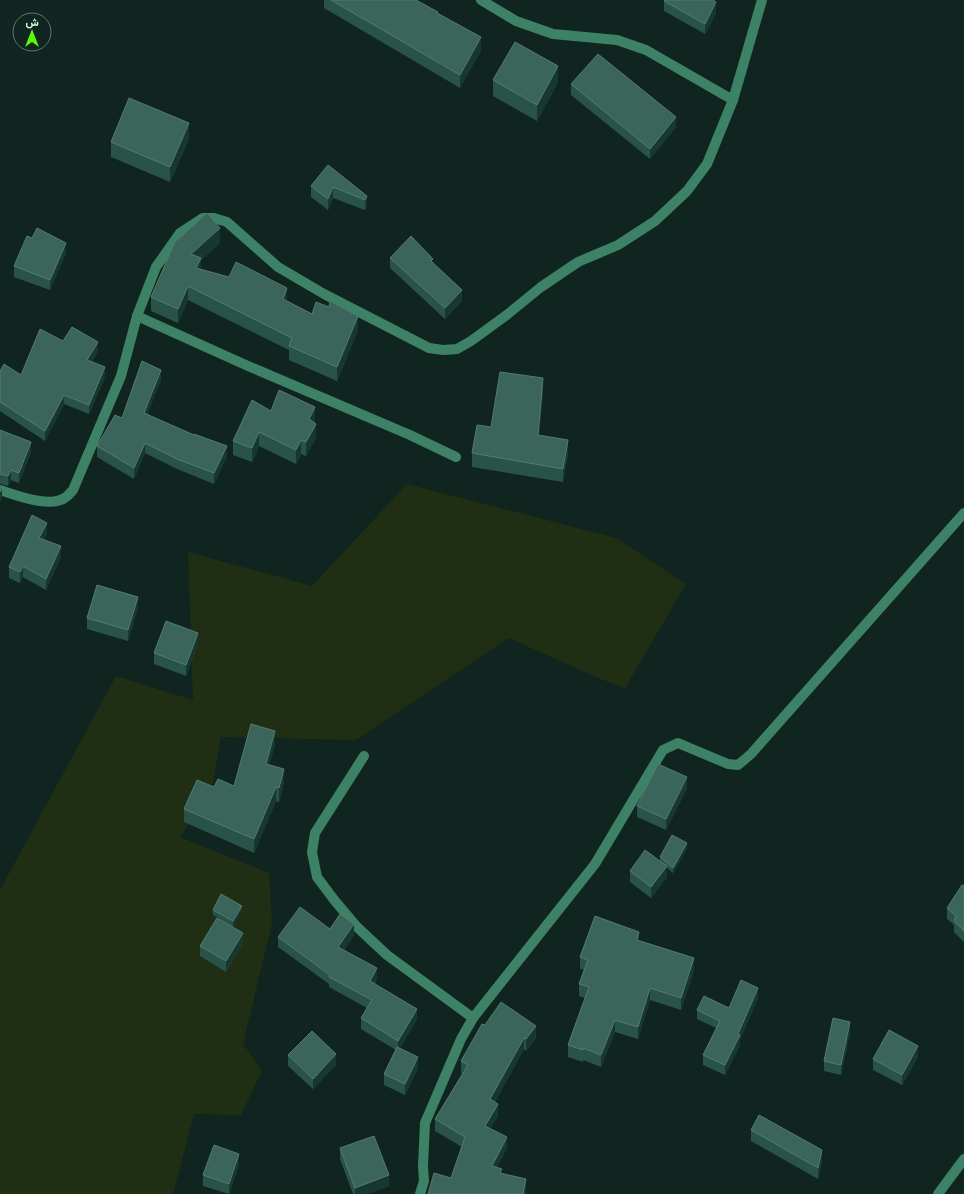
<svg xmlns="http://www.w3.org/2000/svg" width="964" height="1194" font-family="'Fira Sans Condensed',Vazirmatn,sans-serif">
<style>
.green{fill:#202f13}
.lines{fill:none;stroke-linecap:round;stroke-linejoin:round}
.minor{stroke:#3d8266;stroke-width:10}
.wall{fill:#295248}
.shaded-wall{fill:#173830}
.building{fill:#3b645a;stroke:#547c71}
</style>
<rect width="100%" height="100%" fill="#10251f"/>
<polygon class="green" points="407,484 616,538 686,584 625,688 598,678 509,638 356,740 221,737 212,789 180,837 269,873 272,923 243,1044 262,1071 241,1115 194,1114 173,1194 0,1194 0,890 116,676 193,700 188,552 312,586"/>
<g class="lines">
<g class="minor">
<polyline points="481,0 516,21 553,34 617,40 646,50 733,100"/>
<polyline points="137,316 248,366 410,435 456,457"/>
<path d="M0 490C16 495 51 509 66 497 69 495 71 492 73 490L121 376 137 316 156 267 180 233 203 218H214L227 222 278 267 324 294 429 348 443 350 457 349 471 341 508 314 541 287 578 262 618 245 655 221 687 191 707 164 733 100 762 0"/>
<polyline points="364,756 315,833 312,852 317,877 335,901 357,927 387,955 473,1018 461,1039 425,1123 423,1166 424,1181 420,1194"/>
<polyline points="473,1018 595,864 663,750 678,743 728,764 738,765 751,754 964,513"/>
<polyline points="938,1194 964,1159"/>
</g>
</g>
<g class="wall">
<polygon points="324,0 416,0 438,13 481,50 460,88 324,8"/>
<polygon points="664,1 716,13 705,34 664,11"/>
<polygon points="493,80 558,82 537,121 493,96"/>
<polygon points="571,84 676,127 650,159 571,95"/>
<polygon points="189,139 170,182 111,157 111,142"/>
<polygon points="328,165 367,196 367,207 365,210 333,198 328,210 311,197 311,186"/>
<polygon points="220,243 201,260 201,269 287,301 312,314 358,330 337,381 289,360 289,350 188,300 178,323 151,311 151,297"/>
<polygon points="66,253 50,290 14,277 14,266"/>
<polygon points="390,258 462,301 445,319 390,268"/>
<polygon points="63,341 98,351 92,362 105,377 89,414 64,404 45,441 0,411 0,371 21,375"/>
<polygon points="161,380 147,414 227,456 214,484 177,469 145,453 134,479 97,457 97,446 122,418"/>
<polygon points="543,392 539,435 568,454 563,482 472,467 472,453 491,427"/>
<polygon points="271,411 315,421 314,423 316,438 306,456 301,454 296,464 259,446 252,462 233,455 233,441"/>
<polygon points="0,430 31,452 19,483 11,480 8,486 0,484"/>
<polygon points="47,534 43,540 61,557 46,590 23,577 20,583 9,578 9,567"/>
<polygon points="138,607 128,641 87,629 87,618"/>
<polygon points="198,644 186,676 154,664 154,653"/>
<polygon points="275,745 269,764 284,783 279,802 276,801 254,853 184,822 184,809 214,787 234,786"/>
<polygon points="687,788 666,830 637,817 637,806"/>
<polygon points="687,848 673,873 667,868 667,877 651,898 630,882 630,871 660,861 660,857"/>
<polygon points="964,886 964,942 954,932 954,925 947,919 947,908"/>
<polygon points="213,910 242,911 233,927 213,915"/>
<polygon points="330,929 354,935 344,950 377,978 375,984 417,1019 400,1048 418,1068 405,1095 384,1085 384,1074 396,1050 361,1029 361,1018 367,1008 329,987 329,984 278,947 278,937"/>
<polygon points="639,941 694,970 681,1010 650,1000 638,1039 615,1032 601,1067 583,1060 583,1062 568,1057 568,1045 585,998 579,996 579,984 584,970 580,969 580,957"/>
<polygon points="243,944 226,972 200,956 200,946"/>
<polygon points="758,998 740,1040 740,1045 725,1075 703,1065 703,1055 716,1028 697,1019 697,1010 729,1008"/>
<polygon points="485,1025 536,1038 526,1051 524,1049 495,1102 498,1116 490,1129 507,1148 497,1167 502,1174 526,1191 451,1178 462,1147 435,1131 435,1119 462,1074 461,1073 461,1061"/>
<polygon points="850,1033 841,1075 824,1071 824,1061"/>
<polygon points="288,1055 336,1065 313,1089 288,1066"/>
<polygon points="918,1057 902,1085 873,1070 873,1059"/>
<polygon points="751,1130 822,1161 818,1179 751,1141"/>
<polygon points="340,1148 389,1186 367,1194 353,1194 340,1159"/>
<polygon points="239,1165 229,1194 203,1186 203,1175"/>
</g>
<g class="shaded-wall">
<polygon points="716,2 716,13 705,34 705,24"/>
<polygon points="481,37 481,50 460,88 460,75"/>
<polygon points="558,66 558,82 537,121 537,105"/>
<polygon points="676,117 676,127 650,159 650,149"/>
<polygon points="189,123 189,139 170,182 170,167"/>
<polygon points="333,187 333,198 328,210 328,199"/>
<polygon points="367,196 367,207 365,210 365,200"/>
<polygon points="220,228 220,243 201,260 201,272 196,282 191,254"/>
<polygon points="66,243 66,253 50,290 50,280"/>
<polygon points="188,286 188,300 178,323 178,309"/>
<polygon points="287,288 287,303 283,299"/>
<polygon points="462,290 462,301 445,319 445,308"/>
<polygon points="358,316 358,330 337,381 337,367"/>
<polygon points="98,342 98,351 87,370 87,360"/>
<polygon points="105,367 105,377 89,414 89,405"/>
<polygon points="161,370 161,380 144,423 144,413"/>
<polygon points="543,378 543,392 538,449 538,435"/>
<polygon points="64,395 64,404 45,441 45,431"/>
<polygon points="315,407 315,421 309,433 309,419"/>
<polygon points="316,424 316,438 306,456 306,442"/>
<polygon points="259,432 259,446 252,462 252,448"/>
<polygon points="301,440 301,454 296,464 296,450"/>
<polygon points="568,440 568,454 563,482 563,469"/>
<polygon points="31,442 31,452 19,483 19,473"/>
<polygon points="145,443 145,453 134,479 134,468"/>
<polygon points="227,446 227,456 214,484 214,473"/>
<polygon points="11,470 11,480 8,486 8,476"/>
<polygon points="2,488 2,498 0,502 0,492"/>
<polygon points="47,523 47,534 39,548 39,538"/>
<polygon points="61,546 61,557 46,590 46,579"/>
<polygon points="23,566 23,577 20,583 20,572"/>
<polygon points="138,597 138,607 128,641 128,630"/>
<polygon points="198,633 198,644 186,676 186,665"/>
<polygon points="275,731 275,745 266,777 266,764"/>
<polygon points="284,769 284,783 279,802 279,788"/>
<polygon points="687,777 687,788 666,830 666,819"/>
<polygon points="276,787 276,801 254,853 254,839"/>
<polygon points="687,843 687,848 673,873 673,868"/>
<polygon points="667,866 667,877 651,898 651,887"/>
<polygon points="242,906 242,911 233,927 233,921"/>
<polygon points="354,924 354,935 338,958 338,947"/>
<polygon points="639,932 639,944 637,940"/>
<polygon points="243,933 243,944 226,972 226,961"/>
<polygon points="694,958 694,970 681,1010 681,998"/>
<polygon points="377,968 377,978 370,992 370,981"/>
<polygon points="650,988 650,1000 638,1039 638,1027"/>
<polygon points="758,988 758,998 740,1040 740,1045 725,1075 725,1065"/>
<polygon points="417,1009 417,1019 398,1051 398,1041"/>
<polygon points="615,1020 615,1032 601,1067 601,1055"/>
<polygon points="850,1022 850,1033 841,1075 841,1065"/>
<polygon points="536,1026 536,1038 526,1051 526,1039"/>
<polygon points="524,1038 524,1049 490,1111 490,1099"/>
<polygon points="918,1046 918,1057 902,1085 902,1075"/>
<polygon points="336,1054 336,1065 313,1089 313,1079"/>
<polygon points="418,1057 418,1068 405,1095 405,1084"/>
<polygon points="498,1104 498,1116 485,1138 485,1126"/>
<polygon points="507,1137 507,1148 492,1177 492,1166"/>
<polygon points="822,1150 822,1161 818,1179 818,1168"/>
<polygon points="239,1154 239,1165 229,1194 229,1184"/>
<polygon points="389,1175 389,1186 367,1194 355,1194 355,1188"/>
<polygon points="526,1179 526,1194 523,1194"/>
</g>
<g class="building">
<polygon points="331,0 416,0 438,12 437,13 481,37 460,75"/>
<polygon points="665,0 713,0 716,2 705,24 664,1"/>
<polygon points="515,42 558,66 537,105 493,80"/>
<polygon points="598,54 676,117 650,149 571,84"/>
<polygon points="129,98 189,123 170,167 111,142"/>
<polygon points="328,165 367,196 365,200 333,187 328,199 311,186"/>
<polygon points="207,213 220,228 191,254 201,258 196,268 229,277 236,262 287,288 283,299 312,314 316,302 329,307 330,301 358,316 337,367 289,346 292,338 188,286 178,309 151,297 175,242"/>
<polygon points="37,228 66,243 50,280 14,266 27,236 32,238"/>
<polygon points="411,236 433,259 431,261 462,290 445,308 390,258"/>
<polygon points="72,327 98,342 87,360 105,367 89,405 64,395 45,431 0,402 0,371 4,364 21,375 40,329 63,341"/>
<polygon points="142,361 161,370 144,413 194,435 194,434 227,446 214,473 177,459 145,443 134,468 97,446 115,415 122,418"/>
<polygon points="500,372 543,378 538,435 568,440 563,469 472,453 477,425 491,427"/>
<polygon points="279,390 315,407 309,419 316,424 306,442 301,440 296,450 259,432 252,448 233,441 252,400 271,411"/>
<polygon points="0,430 31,442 19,473 11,470 8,476 0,474"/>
<polygon points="0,487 2,488 0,492"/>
<polygon points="32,515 47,523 39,538 61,546 46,579 23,566 20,572 9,567"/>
<polygon points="97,585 138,597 128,630 87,618"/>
<polygon points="166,621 198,633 186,665 154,653"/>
<polygon points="251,724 275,731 266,764 284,769 279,788 276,787 254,839 184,809 197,780 214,787 218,779 234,786"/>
<polygon points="658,764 687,777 666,819 637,806"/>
<polygon points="672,835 687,843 673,868 660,857"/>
<polygon points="645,850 667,866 651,887 630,871"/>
<polygon points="962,885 964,886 964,931 954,921 956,916 947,908"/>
<polygon points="221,894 242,906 233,921 213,910"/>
<polygon points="300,907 330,929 340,914 354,924 338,947 377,968 370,981 417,1009 398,1041 361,1018 372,1000 329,977 330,975 278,937"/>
<polygon points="595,916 639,932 637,940 694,958 681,998 650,988 638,1027 615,1020 601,1055 583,1048 583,1050 568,1045 589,987 579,984 588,960 580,957"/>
<polygon points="217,918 243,933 226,961 200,946"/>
<polygon points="741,980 758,988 738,1034 740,1035 725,1065 703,1055 720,1021 697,1010 704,996 729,1008"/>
<polygon points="501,1002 536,1026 526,1039 524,1038 490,1099 498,1104 485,1126 507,1137 492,1166 502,1169 500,1173 526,1179 523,1194 428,1194 434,1173 451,1178 465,1137 435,1119 468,1065 461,1061 482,1024 485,1025"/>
<polygon points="833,1018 850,1022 841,1065 824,1061"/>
<polygon points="889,1030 918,1046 902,1075 873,1059"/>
<polygon points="312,1031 336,1054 313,1079 288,1055"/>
<polygon points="397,1047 418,1057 405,1084 384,1074"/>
<polygon points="759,1115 822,1150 818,1168 751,1130"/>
<polygon points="374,1136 389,1175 355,1188 340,1148"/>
<polygon points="214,1145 239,1154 229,1184 203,1175"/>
</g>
<g transform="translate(32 32)"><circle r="19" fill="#10251f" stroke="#5f7b73"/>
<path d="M0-3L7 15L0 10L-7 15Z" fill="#5cf609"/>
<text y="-6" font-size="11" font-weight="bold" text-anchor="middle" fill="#d5fdf0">ش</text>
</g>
</svg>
